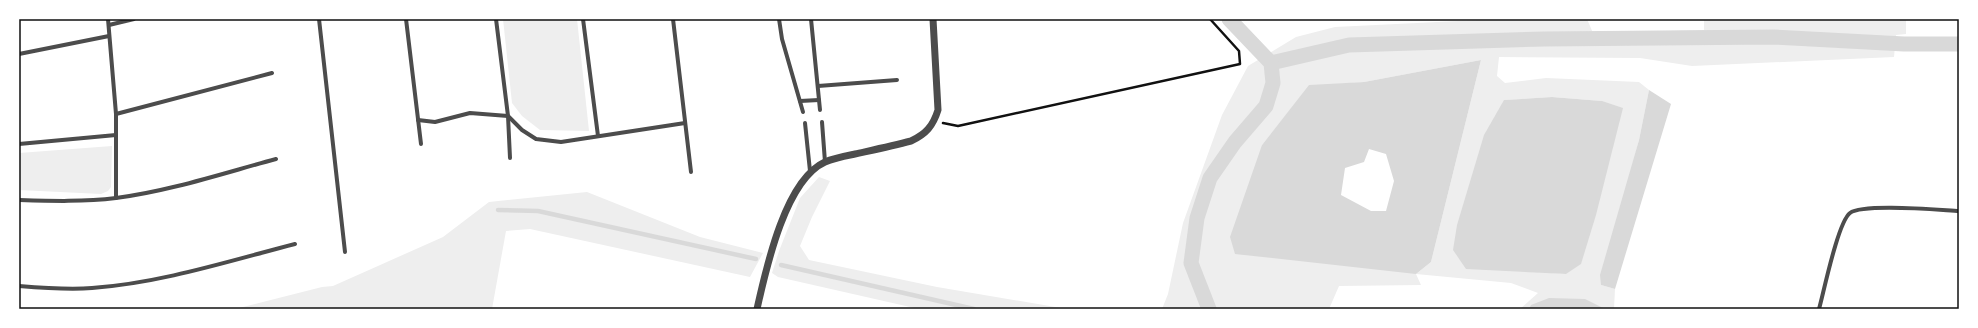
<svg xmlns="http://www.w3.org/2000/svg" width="1978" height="328" font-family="'Work Sans',sans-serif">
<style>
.green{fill:#eee;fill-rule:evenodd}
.water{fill:#d9d9d9;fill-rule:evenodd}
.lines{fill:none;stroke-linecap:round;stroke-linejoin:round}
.stream{stroke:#d9d9d9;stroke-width:4.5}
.canal{stroke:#d9d9d9;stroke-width:15}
.path{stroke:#111;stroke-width:2.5}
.minor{stroke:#4c4c4c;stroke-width:4}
.tertiary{stroke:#4c4c4c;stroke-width:7}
.neatline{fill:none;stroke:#111;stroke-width:1.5}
</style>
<rect width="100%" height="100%" fill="#fff"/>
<g class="green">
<path d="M503 19H577L589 131 540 130 522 116 512 103Z"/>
<path d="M1499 19H1587L1593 33 1704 30V19H1906V34L1896 35 1894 57 1692 66 1640 58 1499 57 1497 76 1505 83 1546 78 1639 82 1649 90 1639 140 1601 285 1615 289 1614 309H1520L1538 293 1511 283 1416 274 1421 285 1339 286 1329 309H1162L1168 294 1183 223 1222 115 1248 66 1296 37 1335 27ZM1481 60 1431 262 1416 274 1262 145 1309 86 1364 82ZM1552 97 1602 101 1566 274 1537 272 1504 100Z"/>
<path d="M112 146 111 187 108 191 101 194 19 190V153Z"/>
<path d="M819 177 830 181 812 217 800 246 809 260 937 287 1067 309H919L778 277 772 273 779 251 800 198Z"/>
<path d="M587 192 700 237 763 253 750 277 530 229 506 231 492 309H235L322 287 333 286 443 237 489 202Z"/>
</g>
<g class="water">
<path d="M1481 60 1431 262 1416 274 1235 254 1230 237 1262 145 1309 85 1364 82ZM1369 149 1386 154 1394 181 1386 211H1371L1341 195 1345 168 1364 162Z"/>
<path d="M1649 90 1671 104 1615 289 1601 285 1600 275 1639 140Z"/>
<path d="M1552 97 1602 101 1623 108 1596 215 1581 264 1566 274 1466 269 1453 250 1457 225 1484 135 1504 100Z"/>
<path d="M1549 298 1585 299 1605 309H1529L1531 305Z"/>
</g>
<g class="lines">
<g class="stream">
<path d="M498 210 538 211 756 259"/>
<path d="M781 265 974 309"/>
</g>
<g class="canal">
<path d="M1271 63 1349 45 1544 39 1774 37 1904 44H1959"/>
<path d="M1209 309 1191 263 1197 218 1210 178 1235 142 1266 106 1273 83 1271 63 1229 19"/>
</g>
<path class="path" d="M943 123 958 126 1240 64 1239 51 1210 19"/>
<g class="minor">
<path d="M108 19 116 114V198"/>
<path d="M319 19 345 252"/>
<path d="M406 19 421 144"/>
<path d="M496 19 508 116 510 158"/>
<path d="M583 19 598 136"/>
<path d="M673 19 691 172"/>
<path d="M779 19 782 39 803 112"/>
<path d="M811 19 820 110"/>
<path d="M109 25 134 19"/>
<path d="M19 54 109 36"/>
<path d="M818 86 897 80"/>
<path d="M800 101 819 100"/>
<path d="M116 114 272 73"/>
<path d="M418 120 435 122 470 113 508 116 522 130 536 139 561 142 685 123"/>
<path d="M822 122 825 162"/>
<path d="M805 123 810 171"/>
<path d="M19 144 116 135"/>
<path d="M19 200C52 201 84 202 116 198 170 191 224 173 276 159"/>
<path d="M19 286C43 288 68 290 92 288 161 283 229 261 295 244"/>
<path d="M1819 309C1824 291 1838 222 1850 213 1863 203 1939 210 1959 211"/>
</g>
<path class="tertiary" d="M757 309C766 269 785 180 825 162 834 158 845 156 855 154 873 150 892 146 911 141 926 134 933 126 938 110L933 19"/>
</g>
<rect width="1978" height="328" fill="none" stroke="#ffffff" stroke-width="40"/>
<rect x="20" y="20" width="1938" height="288" class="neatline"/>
</svg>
